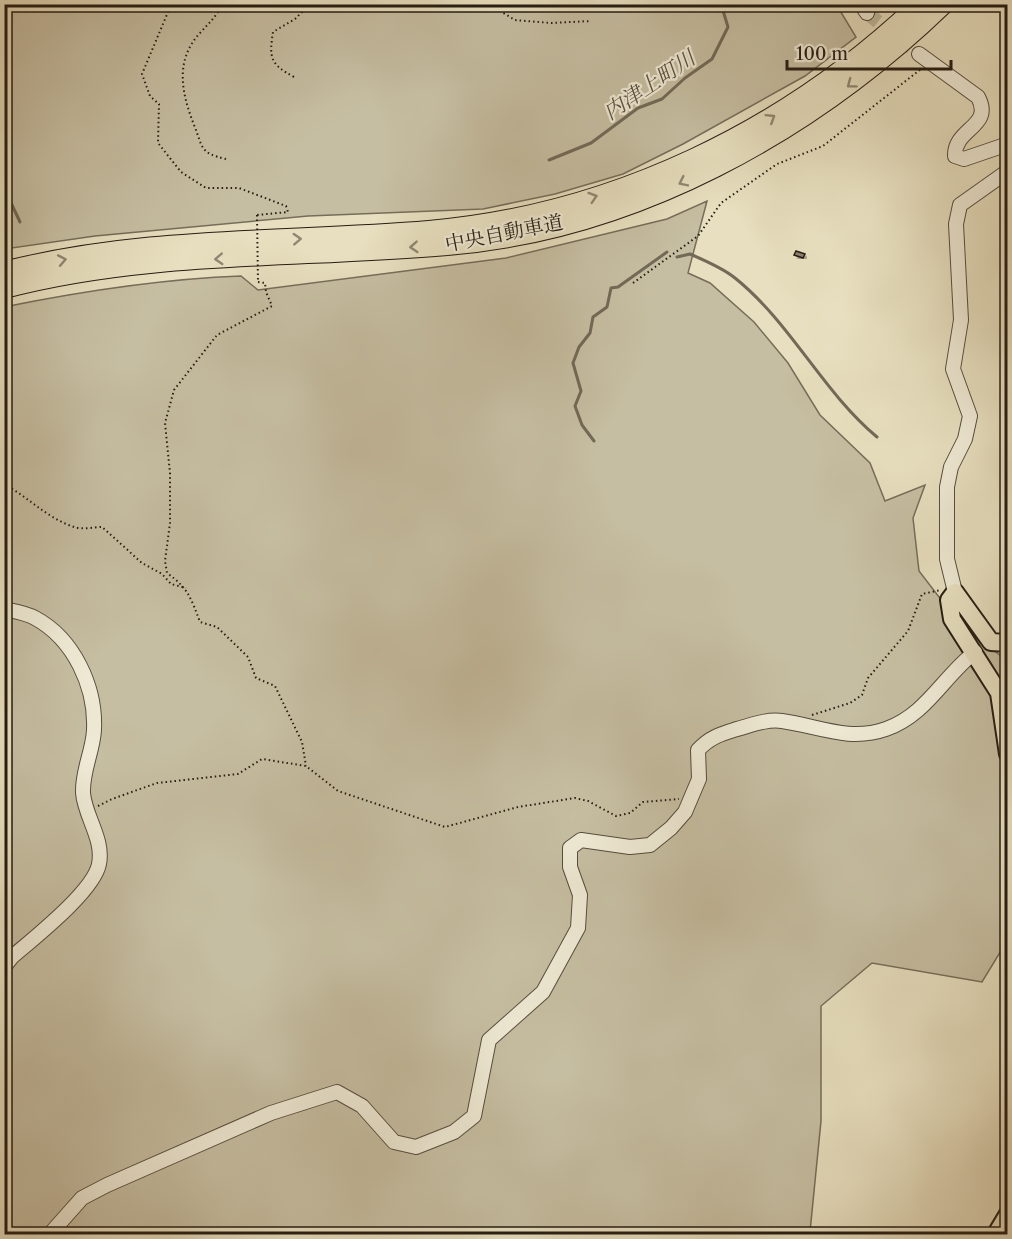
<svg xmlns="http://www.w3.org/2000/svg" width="1012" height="1239" font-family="'Libre Caslon Text','Noto Serif JP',serif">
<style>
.green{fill:#c6bea2;stroke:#766d5a;stroke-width:1.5}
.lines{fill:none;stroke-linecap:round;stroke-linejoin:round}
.stream{stroke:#726957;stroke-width:3}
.building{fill:#8a816c;stroke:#251c13;stroke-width:1.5;filter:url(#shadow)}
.minor-tunnel{stroke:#c0b89d;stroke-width:14;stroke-dasharray:14 7;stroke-linecap:butt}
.minor-casing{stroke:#564d3e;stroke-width:16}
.major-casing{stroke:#251c13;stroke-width:20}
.highway-casing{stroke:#251c13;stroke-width:22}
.path{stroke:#251c13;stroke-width:2;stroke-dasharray:1.5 3;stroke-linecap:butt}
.minor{stroke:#efead5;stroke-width:14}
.major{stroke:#e7dfbf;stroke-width:16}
.highway{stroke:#e7dfbf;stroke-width:20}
.path-bridge{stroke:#251c13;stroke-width:2;stroke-dasharray:1.5 3;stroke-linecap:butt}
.oneway{stroke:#908772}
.labels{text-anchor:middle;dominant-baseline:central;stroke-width:4.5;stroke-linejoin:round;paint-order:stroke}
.street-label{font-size:20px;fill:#251c13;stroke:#efead5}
.water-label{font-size:21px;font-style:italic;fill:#585041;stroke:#efead5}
</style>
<defs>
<filter id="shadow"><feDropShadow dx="3.5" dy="3.5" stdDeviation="0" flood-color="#0004"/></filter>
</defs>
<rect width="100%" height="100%" fill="#e7dfbf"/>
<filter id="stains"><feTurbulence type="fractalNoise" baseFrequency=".00333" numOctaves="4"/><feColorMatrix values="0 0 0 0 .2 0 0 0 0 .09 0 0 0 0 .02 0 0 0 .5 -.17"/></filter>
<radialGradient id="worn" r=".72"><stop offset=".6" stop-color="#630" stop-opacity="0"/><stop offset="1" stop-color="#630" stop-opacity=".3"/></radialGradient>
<g class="green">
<path d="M836 4 856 37 805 76 683 144 623 174 555 194 483 209 308 216 95 236 5 249V5Z"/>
<path d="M707 201 688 273 710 283 754 322 788 363 820 415 870 463 885 501 925 485 913 518 919 571 959 623 1001 656H1007V941L982 982 872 963 821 1006V1121L810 1232 814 1234H5L4 307C83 291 160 279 241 276L258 290 506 258 667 219Z"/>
</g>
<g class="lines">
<g class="stream">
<path d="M849 4 852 10"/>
<path d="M549 160 591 143 638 108 662 99 685 78 712 59 728 27 721 4"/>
<path d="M4 188 20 222"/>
<path d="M677 257 690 254C704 260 723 268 735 278 791 323 822 391 877 437"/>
<path d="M594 441 582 425 575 406 581 391 573 363 579 347 590 333 593 317 607 307 611 288 618 287 667 252"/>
</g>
</g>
<path class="building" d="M796 251 805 254 803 258 794 255Z"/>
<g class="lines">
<path class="minor-tunnel" d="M867 13 919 54"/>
<defs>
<g id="minor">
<path d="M861 4 867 13"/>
<path d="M919 54 978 97C994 127 954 128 955 156L964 159 1008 144"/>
<path d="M955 592 947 559V487L951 467 965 439 970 416 953 369 961 320 956 224 960 205 1008 171"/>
<path d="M4 609C14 611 27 613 35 618 74 639 96 687 94 730 93 751 82 771 83 793 85 817 104 839 99 864 94 891 34 938 12 957L4 967"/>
<path d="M50 1234 82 1198 107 1185 271 1113 337 1092 362 1106 394 1142 416 1147 454 1132 474 1116 489 1040 543 992 578 928 580 895 570 867V848L581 840 630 847 650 845 671 828 685 812 699 779 698 750C710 737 721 734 737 729 752 725 766 719 782 721 818 726 849 742 886 729 926 715 943 677 975 652"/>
</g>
<g id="major">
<path d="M1008 643 991 642 955 592 949 600 952 619 999 693 1008 754"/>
<path d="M996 1234 1008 1214"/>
</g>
<g id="highway">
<path d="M4 272C143 236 287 243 429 231 613 215 787 131 920 4"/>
<path d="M4 288C148 250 300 258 447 245 634 230 810 132 943 4"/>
</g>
</defs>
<use href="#minor" class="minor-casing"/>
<use href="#major" class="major-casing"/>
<use href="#highway" class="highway-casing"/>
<g class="path">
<path d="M174 4 168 12 142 74 150 96 159 104 158 143 181 172 206 188H239L286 206 288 212 257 215"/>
<path d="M223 4C216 17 209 23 200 33 174 61 182 94 194 125 203 147 199 153 226 159"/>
<path d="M276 4 307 7 313 4"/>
<path d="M488 4 515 20 551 23 591 21"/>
<path d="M294 77C270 64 269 58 273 32L295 19 307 7"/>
<path d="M258 282 265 283 266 292 272 306 217 335 174 390 165 423 170 473V523L165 561 167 573C188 588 191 598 200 622L217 627 248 657 256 678 275 686 302 742 306 766"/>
<path d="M633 283 698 236 721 203 777 164 823 146 921 69"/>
<path d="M4 484C28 497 47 518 74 527 82 530 94 527 102 527L142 563 162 574 171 584 186 588"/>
<path d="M812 715 850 703 862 695 868 678 908 631 922 594 941 590"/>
<path d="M98 806 112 799 157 783 238 774 262 759 306 766 338 791 445 827 518 807 575 798 588 801 616 816 630 813 643 802 679 799"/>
</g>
<use href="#minor" class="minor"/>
<use href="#major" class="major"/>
<use href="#highway" class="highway"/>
<path class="path-bridge" d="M257 215 258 282"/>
</g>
<defs><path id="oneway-chevron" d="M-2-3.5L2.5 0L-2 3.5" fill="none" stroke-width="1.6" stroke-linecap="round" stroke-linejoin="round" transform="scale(1.5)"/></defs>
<g class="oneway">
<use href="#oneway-chevron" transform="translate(851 84) rotate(143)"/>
<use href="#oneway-chevron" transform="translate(771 118) rotate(-32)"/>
<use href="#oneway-chevron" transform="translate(683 182) rotate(154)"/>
<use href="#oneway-chevron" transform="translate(593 197) rotate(-18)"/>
<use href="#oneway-chevron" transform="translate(297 239) rotate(-3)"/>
<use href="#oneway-chevron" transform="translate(414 247) rotate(176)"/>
<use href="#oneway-chevron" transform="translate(219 259) rotate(177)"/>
<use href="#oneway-chevron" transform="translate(62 260) rotate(-11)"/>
</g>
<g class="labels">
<g class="street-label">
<text transform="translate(504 233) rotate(-11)">中央自動車道</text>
</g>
<g class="water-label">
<text transform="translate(649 85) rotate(-34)">内津上町川</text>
</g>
</g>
<rect width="1012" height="1239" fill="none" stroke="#e7dfbf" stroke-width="24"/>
<rect x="6" y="6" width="1000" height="1227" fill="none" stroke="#251c13" stroke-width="3"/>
<rect x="12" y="12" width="988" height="1215" fill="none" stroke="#251c13" stroke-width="1.5"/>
<path d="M787 60v9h164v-9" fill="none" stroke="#251c13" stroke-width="3"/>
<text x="796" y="60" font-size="18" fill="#251c13" stroke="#efead5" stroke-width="4.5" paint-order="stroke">100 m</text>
<rect width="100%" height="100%" filter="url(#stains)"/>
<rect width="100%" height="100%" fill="url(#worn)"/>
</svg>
